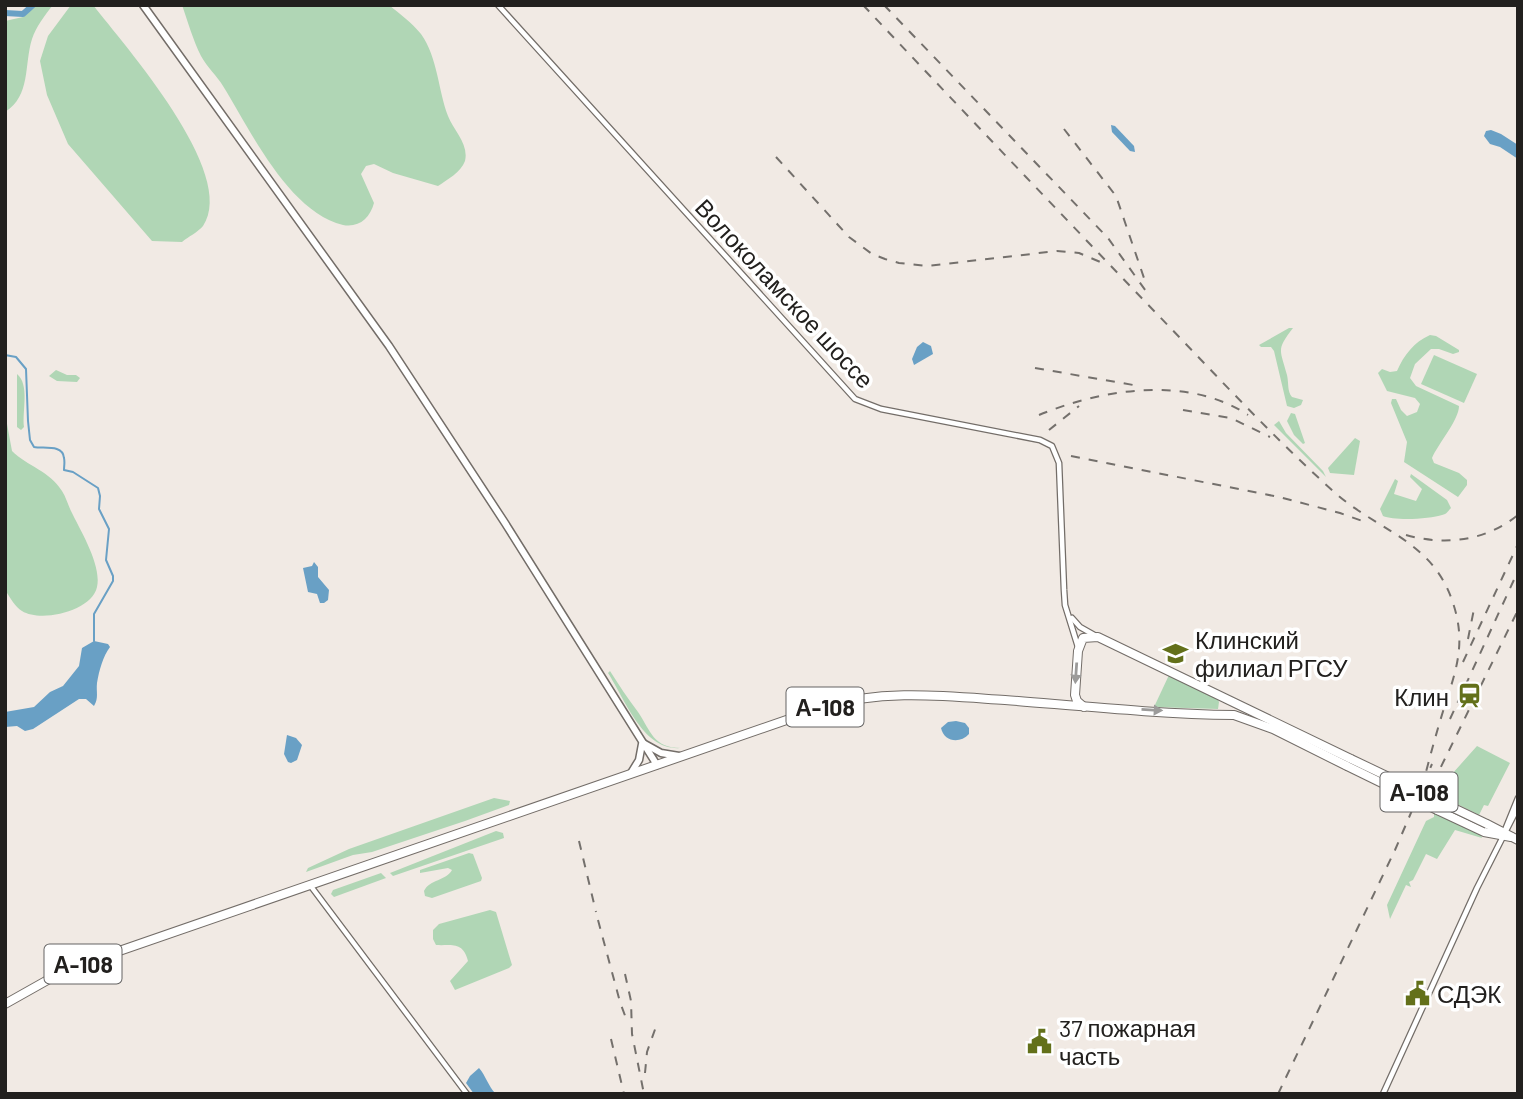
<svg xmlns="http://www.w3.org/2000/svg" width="1523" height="1099" font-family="Barlow,sans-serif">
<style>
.green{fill:#b0d6b5}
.water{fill:#69a0c5}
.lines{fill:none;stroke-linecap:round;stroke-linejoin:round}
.stream{stroke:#69a0c5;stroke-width:2}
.river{stroke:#69a0c5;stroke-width:6}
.minor-casing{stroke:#736d68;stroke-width:7}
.major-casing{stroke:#736d68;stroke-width:9}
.highway-casing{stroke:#736d68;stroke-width:10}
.minor{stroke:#fff;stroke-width:4.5}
.major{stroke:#fff;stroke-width:6}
.highway{stroke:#fff;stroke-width:8}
.rail{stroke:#74706c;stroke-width:2;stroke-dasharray:9 9;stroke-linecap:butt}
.highway-bridge-casing{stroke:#736d68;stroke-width:10;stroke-linecap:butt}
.highway-bridge{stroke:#fff;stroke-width:8}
.oneway{fill:#9c9b9a}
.labels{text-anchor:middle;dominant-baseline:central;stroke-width:7;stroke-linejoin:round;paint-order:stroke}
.shield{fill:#fff;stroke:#646362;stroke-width:2}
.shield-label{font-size:23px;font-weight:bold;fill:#22201e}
.street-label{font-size:24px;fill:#22201e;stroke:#fff}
.poi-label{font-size:24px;fill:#22201e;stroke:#fff;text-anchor:start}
</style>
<rect width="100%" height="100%" fill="#f1eae4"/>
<g class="green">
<path d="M37 5H53C45 15 36 27 32 39 24 64 31 96 5 112V21L23 17Z"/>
<path d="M71 5H93C124 45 239 174 203 226 198 232 188 237 182 242L152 241 68 144 47 95 40 61 48 36Z"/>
<path d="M182 5H389C400 14 412 23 421 34 438 58 438 90 448 116 454 131 469 144 465 161 461 172 447 180 438 186L393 173 374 164 366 166 361 174 374 203C370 218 359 228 343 225 288 211 251 131 223 86 217 76 207 67 201 56 193 40 188 22 182 5Z"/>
<path d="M1289 328H1293C1276 350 1280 349 1287 375 1289 384 1287 391 1292 397L1303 400 1301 405 1294 408 1287 406 1274 351 1271 347H1261L1259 345Z"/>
<path d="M1430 335 1436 336 1459 350V352L1453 354 1439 349H1431L1415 364 1410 378 1416 386 1459 406C1459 420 1438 444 1432 458L1434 463 1459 473 1467 480V485L1458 497 1404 462 1407 442 1391 403 1392 399H1396L1401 410 1407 416 1417 412 1420 404 1415 398 1387 391 1378 373 1382 369 1390 372 1397 371C1404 355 1414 342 1430 335Z"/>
<path d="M1434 355 1477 374 1464 403 1421 384Z"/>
<path d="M56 370 67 375H76L80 378 77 382 57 381 49 376Z"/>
<path d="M17 374C30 385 22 411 24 427L21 430 17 427Z"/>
<path d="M5 413 12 451C27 466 50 471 62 491 66 497 68 505 71 511 80 530 102 565 97 587 92 611 41 623 22 611 15 607 10 597 5 590Z"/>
<path d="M1291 413 1295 414 1305 443 1303 444 1294 435 1287 421Z"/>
<path d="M1279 421 1286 433 1323 471 1326 477 1274 425Z"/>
<path d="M1355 438 1360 441 1354 475 1330 473 1328 468Z"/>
<path d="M1411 474 1447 500 1451 508C1448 511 1447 514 1442 515 1431 519 1394 521 1383 516L1380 509 1395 479 1398 481 1394 494 1416 501 1422 489 1410 477Z"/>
<path d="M610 671C619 685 628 699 638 712 651 731 653 748 681 748 643 751 626 701 608 673Z"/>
<path d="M1169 675 1217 698 1219 702 1218 709 1154 707Z"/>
<path d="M1477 746 1510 763 1488 806 1484 805 1479 815 1441 796 1434 788 1437 785 1444 783Z"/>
<path d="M494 798 510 801 509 805 465 821 372 852 353 855 306 872 308 868 349 849Z"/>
<path d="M1434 811 1480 833 1482 838 1455 830 1437 859 1426 854 1413 880 1409 882 1411 887 1406 885 1390 919 1387 905 1426 821 1434 817Z"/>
<path d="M496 831 503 833 504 838 393 876 390 873Z"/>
<path d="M469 853 473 854 482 878 481 881 432 898 425 896 424 891C430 879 446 881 452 870L448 868 420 873V870Z"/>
<path d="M381 873 386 878 334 897 331 894 333 890Z"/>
<path d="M490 910 496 912 512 965 509 968 455 990 450 981 468 961C463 941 451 946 436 945L433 939V930L439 924Z"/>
</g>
<g class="water">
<path d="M1111 125 1115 126 1134 146 1135 152 1130 151 1112 132Z"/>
<path d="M1491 130 1501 134 1518 145V159L1500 147 1490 144 1484 136 1486 131Z"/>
<path d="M923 342 931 346 933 354 914 365 912 359 917 347Z"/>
<path d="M314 562 318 567V577L329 590 328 600 324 603H320L317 594 308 592 303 568 312 566Z"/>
<path d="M94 641 108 644 110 647C103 656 99 671 97 683 96 692 99 698 94 706L86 699H79L33 729 25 731 17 726 5 727V712L34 707 50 692 63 686 79 666 82 648Z"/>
<path d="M956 721 965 723 969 728V734C960 744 944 742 941 728L948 722Z"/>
<path d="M287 735 296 738 302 745 297 760 291 763 288 762 284 754Z"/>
<path d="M479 1068C486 1076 488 1086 496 1094H474L466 1083 470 1076Z"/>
</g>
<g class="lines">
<path class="stream" d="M5 355 16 357 26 369 28 421 30 440 34 447C43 449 63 444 64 458 65 462 64 466 64 470L73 472 98 488 100 496 99 509 109 529 106 560 113 576V581L94 614V641"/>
<path class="river" d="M5 13 23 14 33 5"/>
<defs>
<g id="minor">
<path d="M498 5 855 399 881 409 1040 440 1052 446 1059 463 1064 590 1065 605 1078 647"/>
<path d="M1072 618 1080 627 1096 636"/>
<path d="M1505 830 1518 798"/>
<path d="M310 885 467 1094"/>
<path d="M1383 1094 1477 888 1518 807"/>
</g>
<g id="major">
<path d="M143 5 389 346 505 523 657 765"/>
<path d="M643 743 661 753 679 756"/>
<path d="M631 773 639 760 642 744"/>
</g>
<g id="highway">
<path d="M1084 707 1077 701 1075 695 1078 651 1083 638 1098 637 1351 759"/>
<path d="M1437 810 1484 832 1511 837"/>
<path d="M1487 824 1518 840"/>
<path d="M5 1004 53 977 99 958 824 707C883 689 944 696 1005 700 1081 706 1158 714 1234 715L1273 729 1347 766"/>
</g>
</defs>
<use href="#minor" class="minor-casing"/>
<use href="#major" class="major-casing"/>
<use href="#highway" class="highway-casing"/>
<use href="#minor" class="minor"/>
<use href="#major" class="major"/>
<use href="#highway" class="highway"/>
<g class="rail">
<path d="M863 5C961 109 1059 212 1158 315 1215 374 1272 436 1333 491 1377 531 1433 540 1453 603 1466 642 1457 668 1445 705 1438 727 1432 749 1426 772"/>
<path d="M884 5 1108 238 1148 294"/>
<path d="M1064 129 1116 196 1144 278"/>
<path d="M776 157 849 237 872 254 885 259 899 263 927 266 1057 251 1079 253 1105 264"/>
<path d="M1035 368 1139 386"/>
<path d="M1183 410 1231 418 1270 437"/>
<path d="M1039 415C1102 389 1188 375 1248 415"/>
<path d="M1049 430 1079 406"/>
<path d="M1071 456 1279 497 1340 513 1365 522"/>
<path d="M1406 535C1445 546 1486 541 1518 515"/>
<path d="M1468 639 1474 609"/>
<path d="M1463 662 1518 544"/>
<path d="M1450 719 1518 571"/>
<path d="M1433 783 1518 610"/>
<path d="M579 841 596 912"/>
<path d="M598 920 620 1002 627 1021"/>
<path d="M625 974 631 1001 632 1034 644 1094"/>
<path d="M611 1039 624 1094"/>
<path d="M645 1073 647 1052 658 1021"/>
<path d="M1278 1094 1395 850 1432 764"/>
</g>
<defs>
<g id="highway-bridge">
<path d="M1351 759 1487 824"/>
<path d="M1347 766 1437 810"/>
</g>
</defs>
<use href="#highway-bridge" class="highway-bridge-casing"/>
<use href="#highway-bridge" class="highway-bridge"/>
</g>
<defs><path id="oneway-solid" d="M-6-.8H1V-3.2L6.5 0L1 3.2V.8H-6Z" transform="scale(1.75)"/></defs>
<g class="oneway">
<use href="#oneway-solid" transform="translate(1076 673) rotate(94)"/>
<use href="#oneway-solid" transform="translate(1152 710) rotate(3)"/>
</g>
<defs>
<symbol id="university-bare" viewBox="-9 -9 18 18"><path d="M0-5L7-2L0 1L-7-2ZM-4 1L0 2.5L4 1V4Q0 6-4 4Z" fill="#63701a" stroke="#fff" stroke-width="2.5" paint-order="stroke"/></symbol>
<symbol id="station-bare" viewBox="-9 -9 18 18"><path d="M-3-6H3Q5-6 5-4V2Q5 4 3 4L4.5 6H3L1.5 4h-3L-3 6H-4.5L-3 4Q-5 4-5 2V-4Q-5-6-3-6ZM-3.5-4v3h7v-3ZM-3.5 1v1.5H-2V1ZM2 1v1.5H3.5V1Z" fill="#63701a" stroke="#fff" stroke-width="2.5" paint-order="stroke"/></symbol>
<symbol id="civic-bare" viewBox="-9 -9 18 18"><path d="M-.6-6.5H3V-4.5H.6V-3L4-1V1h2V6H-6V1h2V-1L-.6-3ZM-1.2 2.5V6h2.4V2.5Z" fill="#63701a" stroke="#fff" stroke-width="2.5" paint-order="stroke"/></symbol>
</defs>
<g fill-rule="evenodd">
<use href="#university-bare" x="1158" y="636" width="35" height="35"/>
<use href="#station-bare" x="1452" y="678" width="35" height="35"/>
<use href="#civic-bare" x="1400" y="976" width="35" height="35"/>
<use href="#civic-bare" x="1022" y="1024" width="35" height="35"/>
</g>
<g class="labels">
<g class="shield">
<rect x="786.5" y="687.5" width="77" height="39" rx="5"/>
<rect x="1380.5" y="772.5" width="77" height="39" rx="5"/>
<rect x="44.5" y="944.5" width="77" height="39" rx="5"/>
</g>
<g class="shield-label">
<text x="825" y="707">А-108</text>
<text x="1419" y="792">А-108</text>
<text x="83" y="964">А-108</text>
</g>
<g class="street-label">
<text transform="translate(785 293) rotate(47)">Волоколамское шоссе</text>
</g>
<g class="poi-label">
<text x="1195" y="639">Клинский<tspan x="1195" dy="28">филиал РГСУ</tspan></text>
<text x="1449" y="696" text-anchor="end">Клин</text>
<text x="1437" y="993">СДЭК</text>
<text x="1059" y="1027">37 пожарная<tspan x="1059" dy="28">часть</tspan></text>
</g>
</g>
<rect width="1523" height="1099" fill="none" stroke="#22201e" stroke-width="14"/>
</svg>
